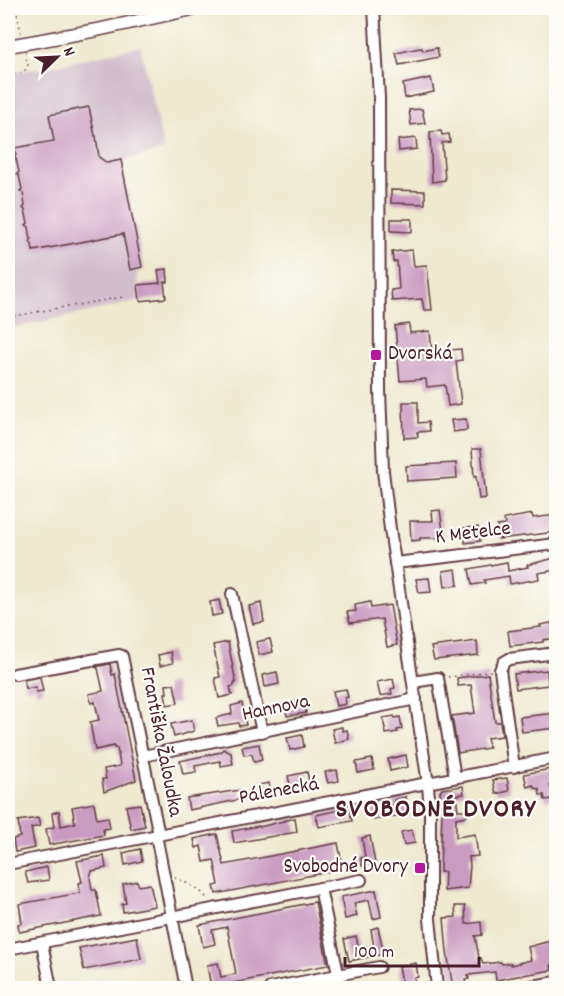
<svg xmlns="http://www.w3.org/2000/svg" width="564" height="996" font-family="Dekko,sans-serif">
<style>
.industrial{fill:#d1bdcc}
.building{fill:#ca9bc1}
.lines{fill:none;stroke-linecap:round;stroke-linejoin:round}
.minor-casing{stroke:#633d44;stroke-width:14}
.major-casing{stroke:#633d44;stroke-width:15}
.path{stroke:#633d44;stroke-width:1.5;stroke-dasharray:1.5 4.5;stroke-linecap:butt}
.minor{stroke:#fff;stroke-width:10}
.major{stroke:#fff;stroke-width:12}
.major-bridge-casing{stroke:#633d44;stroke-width:15;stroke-linecap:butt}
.major-bridge{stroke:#fff;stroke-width:12}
.poi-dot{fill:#b5179e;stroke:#fdfcf7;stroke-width:2}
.labels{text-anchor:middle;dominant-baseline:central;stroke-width:4.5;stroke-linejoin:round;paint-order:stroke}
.poi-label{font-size:21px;fill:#4a1f2b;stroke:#fdfcf7;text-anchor:start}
.street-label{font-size:21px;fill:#4a1f2b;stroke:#fdfcf7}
.district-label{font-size:27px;font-weight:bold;letter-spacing:1.5px;fill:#4a1f2b;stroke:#fdfcf7}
</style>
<rect width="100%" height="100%" fill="#fdfcf7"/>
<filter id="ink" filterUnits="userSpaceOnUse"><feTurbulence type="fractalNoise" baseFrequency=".0167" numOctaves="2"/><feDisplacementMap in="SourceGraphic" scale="12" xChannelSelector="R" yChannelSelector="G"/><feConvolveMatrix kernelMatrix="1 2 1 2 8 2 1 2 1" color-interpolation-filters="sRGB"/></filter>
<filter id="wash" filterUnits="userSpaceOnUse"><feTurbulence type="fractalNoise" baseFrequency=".008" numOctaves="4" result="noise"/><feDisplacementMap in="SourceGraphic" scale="24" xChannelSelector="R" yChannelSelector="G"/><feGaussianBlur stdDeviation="1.35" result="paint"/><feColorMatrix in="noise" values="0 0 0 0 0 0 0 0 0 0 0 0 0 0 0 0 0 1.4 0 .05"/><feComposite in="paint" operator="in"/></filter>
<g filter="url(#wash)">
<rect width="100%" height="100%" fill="#eee9cf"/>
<path class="industrial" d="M140 46 164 150 122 161 145 270 137 272 138 301 8 329V72L46 68Z"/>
<g id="blocks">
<g class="building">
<path d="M420 48H422L423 51 437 48 439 57 399 65 396 53Z"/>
<path d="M431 78 434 92 405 98 403 84Z"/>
<path d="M89 107 95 136H96L99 157 107 163 121 160 142 267 130 270 123 234 33 251 32 244 30 242 31 240 29 227 26 225 28 223 25 210 23 208 25 206 23 193 20 191 22 189 19 176 17 174 19 172 16 159 14 157 16 155 14 148 54 141 49 115Z"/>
<path d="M422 109 425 123 411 125 409 110Z"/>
<path d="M441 131 442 135 449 134 450 142 442 143 445 180 432 182 430 132Z"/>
<path d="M416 138 417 149 399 151 398 140Z"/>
<path d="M391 190 425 191V204L391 203Z"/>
<path d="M391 219H412V232L391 231Z"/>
<path d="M412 250 414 266 427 265 432 310H424L422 299 392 301 391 290 399 289 397 261 393 262 392 252Z"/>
<path d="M167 269 168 282H164L166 298 140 301 138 285 160 283 158 270Z"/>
<path d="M409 324 410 333 430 331 432 352 461 349 462 360 456 361 461 404 448 406 445 385 427 387 426 379 400 381 395 326Z"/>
<path d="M403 402H418V423L428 422 429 431 417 432 418 437 404 438Z"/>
<path d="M466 419 467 430 453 432 451 420Z"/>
<path d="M472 449H481L486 498 479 499 476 476 474 477Z"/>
<path d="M456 463 457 478 407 481 406 466Z"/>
<path d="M440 510 444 538H420V540L411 541 410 521H433L432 511Z"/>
<path d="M532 514 533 518 556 515V532L499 539 497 526 505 525 504 519Z"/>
<path d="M478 527 480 541 465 543 464 528Z"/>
<path d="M555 558 556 570 538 573 539 579 510 584 509 576 484 580 485 583 472 585 469 569 507 562 508 571 528 567 527 565Z"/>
<path d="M456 569 458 585 445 587 443 571Z"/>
<path d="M429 578 431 592 419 593 416 579Z"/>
<path d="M219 600 222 614 212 616 210 602Z"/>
<path d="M370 602 371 608 390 605 397 645 387 647 382 619 350 623 347 612 356 611 355 605Z"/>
<path d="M261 603 264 622 253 624 249 606Z"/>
<path d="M556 622V638L543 640V642L510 646 508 631 541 627 540 625Z"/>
<path d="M270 639 273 652 259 655 256 642Z"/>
<path d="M477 641 478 655 434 660 431 647Z"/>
<path d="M228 642 236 683H234V686L230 687 232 695 219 698 215 678 220 677 213 645Z"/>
<path d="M171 652 173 663 160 666 158 655Z"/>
<path d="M110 664 112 675 115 674 136 780 104 792 102 779H106L104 769 120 766 118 753 117 748H114V746L95 750 90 722 99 720 95 702 91 703 89 694 103 691 98 668 94 667Z"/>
<path d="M547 670 548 685 516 689 514 674Z"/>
<path d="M277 672 279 684 265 687 263 675Z"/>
<path d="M488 674 495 722H500L502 736 487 738 489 748 458 753 452 716 475 713 471 685 458 686 457 678Z"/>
<path d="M40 677 43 691 36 692 35 687 26 689 24 680Z"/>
<path d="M393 679 395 688 391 689 392 694 380 696 377 682Z"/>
<path d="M174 684 178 703 167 705 165 693H167L166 685Z"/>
<path d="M346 689 348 697 345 698 346 704 336 706 333 691Z"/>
<path d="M304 699 306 713 287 716 285 706 297 703 296 701Z"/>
<path d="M242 703 246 725 239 726 238 723 218 726 216 718 232 714 231 706Z"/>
<path d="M556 713V728L522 732 520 717Z"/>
<path d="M394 716 395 718 400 717 402 729 397 730 398 732 386 734 383 718Z"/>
<path d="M192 720 194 731 174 737 171 724Z"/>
<path d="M342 727V731L347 730 349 739 335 743 332 729Z"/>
<path d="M302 735 304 747 290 750 287 738Z"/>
<path d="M259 744 262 760 254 762 252 754 244 755 242 747Z"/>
<path d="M223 749 231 753 233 764 221 766 220 761 195 766 196 772 183 774 180 761 221 752Z"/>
<path d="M406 755 408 767 390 771 388 759Z"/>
<path d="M372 759 374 770 358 773 356 762Z"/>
<path d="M556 768V783L550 785 553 799 545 800 544 795H540L539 789 534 788 533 785 527 787 524 774Z"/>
<path d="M337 770 339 781 328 783 325 772Z"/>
<path d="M307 772 310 786 291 789 288 776Z"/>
<path d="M507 778 509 791 496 794 493 780Z"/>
<path d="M269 783 271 794 260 797 258 785Z"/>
<path d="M463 786 464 794 456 795 458 810H466L467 816 456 818V837L475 834 478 856 469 857 470 866 468 888 444 891 445 872H440L442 812 440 792 442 789Z"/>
<path d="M240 790 242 799 189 810 187 798Z"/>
<path d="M406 797 409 814 374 820 372 810 395 805 394 800Z"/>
<path d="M94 803 97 819 108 817 110 828 103 829 104 835 49 845 46 829 54 827 52 813 59 811 61 826 75 823 72 807Z"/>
<path d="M140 804 145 826 131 829 126 806Z"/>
<path d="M349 808 352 821 319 827 316 815Z"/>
<path d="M38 818 40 826 31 828 35 848 15 852 13 839 20 837 18 821Z"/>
<path d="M295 818 297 832 234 843 232 831 259 826 260 827Z"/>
<path d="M412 830 415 843 404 845 401 832Z"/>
<path d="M217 834 224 865 338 843 343 869 216 894 214 886 219 885 214 860 204 862 201 846 196 848 194 839Z"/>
<path d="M370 836 375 863 362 866 361 858 365 857 362 838Z"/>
<path d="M140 849 142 861 125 865 123 853Z"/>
<path d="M104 856 106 868 92 871 90 877 92 890H96L101 916 19 932 18 924 22 923 19 904 80 893 79 883 82 882 77 861Z"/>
<path d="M47 867 49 880 28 883 25 872Z"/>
<path d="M137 881 139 886 150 884 155 906 123 912 122 904 126 903 123 884Z"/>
<path d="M376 890 381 917 373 919 369 900 354 903 357 916 345 919 341 897Z"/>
<path d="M315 902 328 965 211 987 207 965 218 963 221 977 236 974 227 927 212 930 215 944 203 947 199 925Z"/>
<path d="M455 906H465L466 924 481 922 482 935 475 936 479 958H481L483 964 501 962 502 964 511 963V965L531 960 528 947 550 941 554 965H551L552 970 496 980 495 972 468 975 469 979 465 980 466 986 453 988 447 952 444 918 456 917Z"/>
<path d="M378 927 384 954 349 961 344 939 356 936 359 950 374 948 371 929Z"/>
<path d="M137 937 141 959 84 970 79 948Z"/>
<path d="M416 963 418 977 414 978 417 988H403L399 966Z"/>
</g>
</g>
</g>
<g filter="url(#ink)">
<use href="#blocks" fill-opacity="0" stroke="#633d44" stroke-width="1.5"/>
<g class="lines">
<defs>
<g id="minor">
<path d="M374 8 379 98 380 390 383 471 390 529 428 784 430 813V919L437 988"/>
<path d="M395 563 556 544"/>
<path d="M232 594 262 732"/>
<path d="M15 674 119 655 122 656 159 835"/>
<path d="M413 682 438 678 455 777"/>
<path d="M143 756 416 699"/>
<path d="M514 767 500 670 504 662 509 659 556 653"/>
<path d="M156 835 186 988"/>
<path d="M8 864 556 758"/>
<path d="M320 888 341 988"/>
<path d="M42 943 51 988"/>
<path d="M8 949 361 880"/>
<path d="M270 988 379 967"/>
<path d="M520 988 556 982"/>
</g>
<path id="major" d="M37 41 97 30 197 8"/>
</defs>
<use href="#minor" class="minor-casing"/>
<use href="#major" class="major-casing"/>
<g class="path">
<path d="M16 8 21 33"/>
<path d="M8 75 23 73 28 66 25 53"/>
<path d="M8 317 123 297"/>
<path d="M448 677 491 671"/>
<path d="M175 877 198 889 208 899"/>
</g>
<use href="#minor" class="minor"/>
<use href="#major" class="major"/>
<defs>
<path id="major-bridge" d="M14 45 37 41"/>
</defs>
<use href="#major-bridge" class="major-bridge-casing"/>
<use href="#major-bridge" class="major-bridge"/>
</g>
</g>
<g class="poi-dot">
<rect x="370" y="349" width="12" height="12" rx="3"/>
<rect x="414" y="862" width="12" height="12" rx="3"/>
</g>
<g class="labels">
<g class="poi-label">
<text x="388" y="355">Dvorská</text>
<text x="408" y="868" text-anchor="end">Svobodné Dvory</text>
</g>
<g class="street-label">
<text transform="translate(473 534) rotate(-7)">K Metelce</text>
<text transform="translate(276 709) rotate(-12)">Hannova</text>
<text transform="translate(160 742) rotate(79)">Františka Žaloudka</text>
<text transform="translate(279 792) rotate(-10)">Pálenecká</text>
</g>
<g class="district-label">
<text x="436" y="810">SVOBODNÉ DVORY</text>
</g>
</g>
<rect width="564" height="996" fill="none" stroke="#fdfcf7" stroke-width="30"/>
<g transform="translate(57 57) rotate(66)" stroke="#fdfcf7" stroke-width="4.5" paint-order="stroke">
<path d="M0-4.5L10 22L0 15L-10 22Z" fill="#4a1f2b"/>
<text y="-9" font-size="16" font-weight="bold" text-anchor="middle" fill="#4a1f2b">N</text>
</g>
<path d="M345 957v9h134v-9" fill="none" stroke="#4a1f2b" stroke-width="3"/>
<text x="354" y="957" font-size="18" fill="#4a1f2b" stroke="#fdfcf7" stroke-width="4.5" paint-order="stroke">100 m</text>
</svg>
